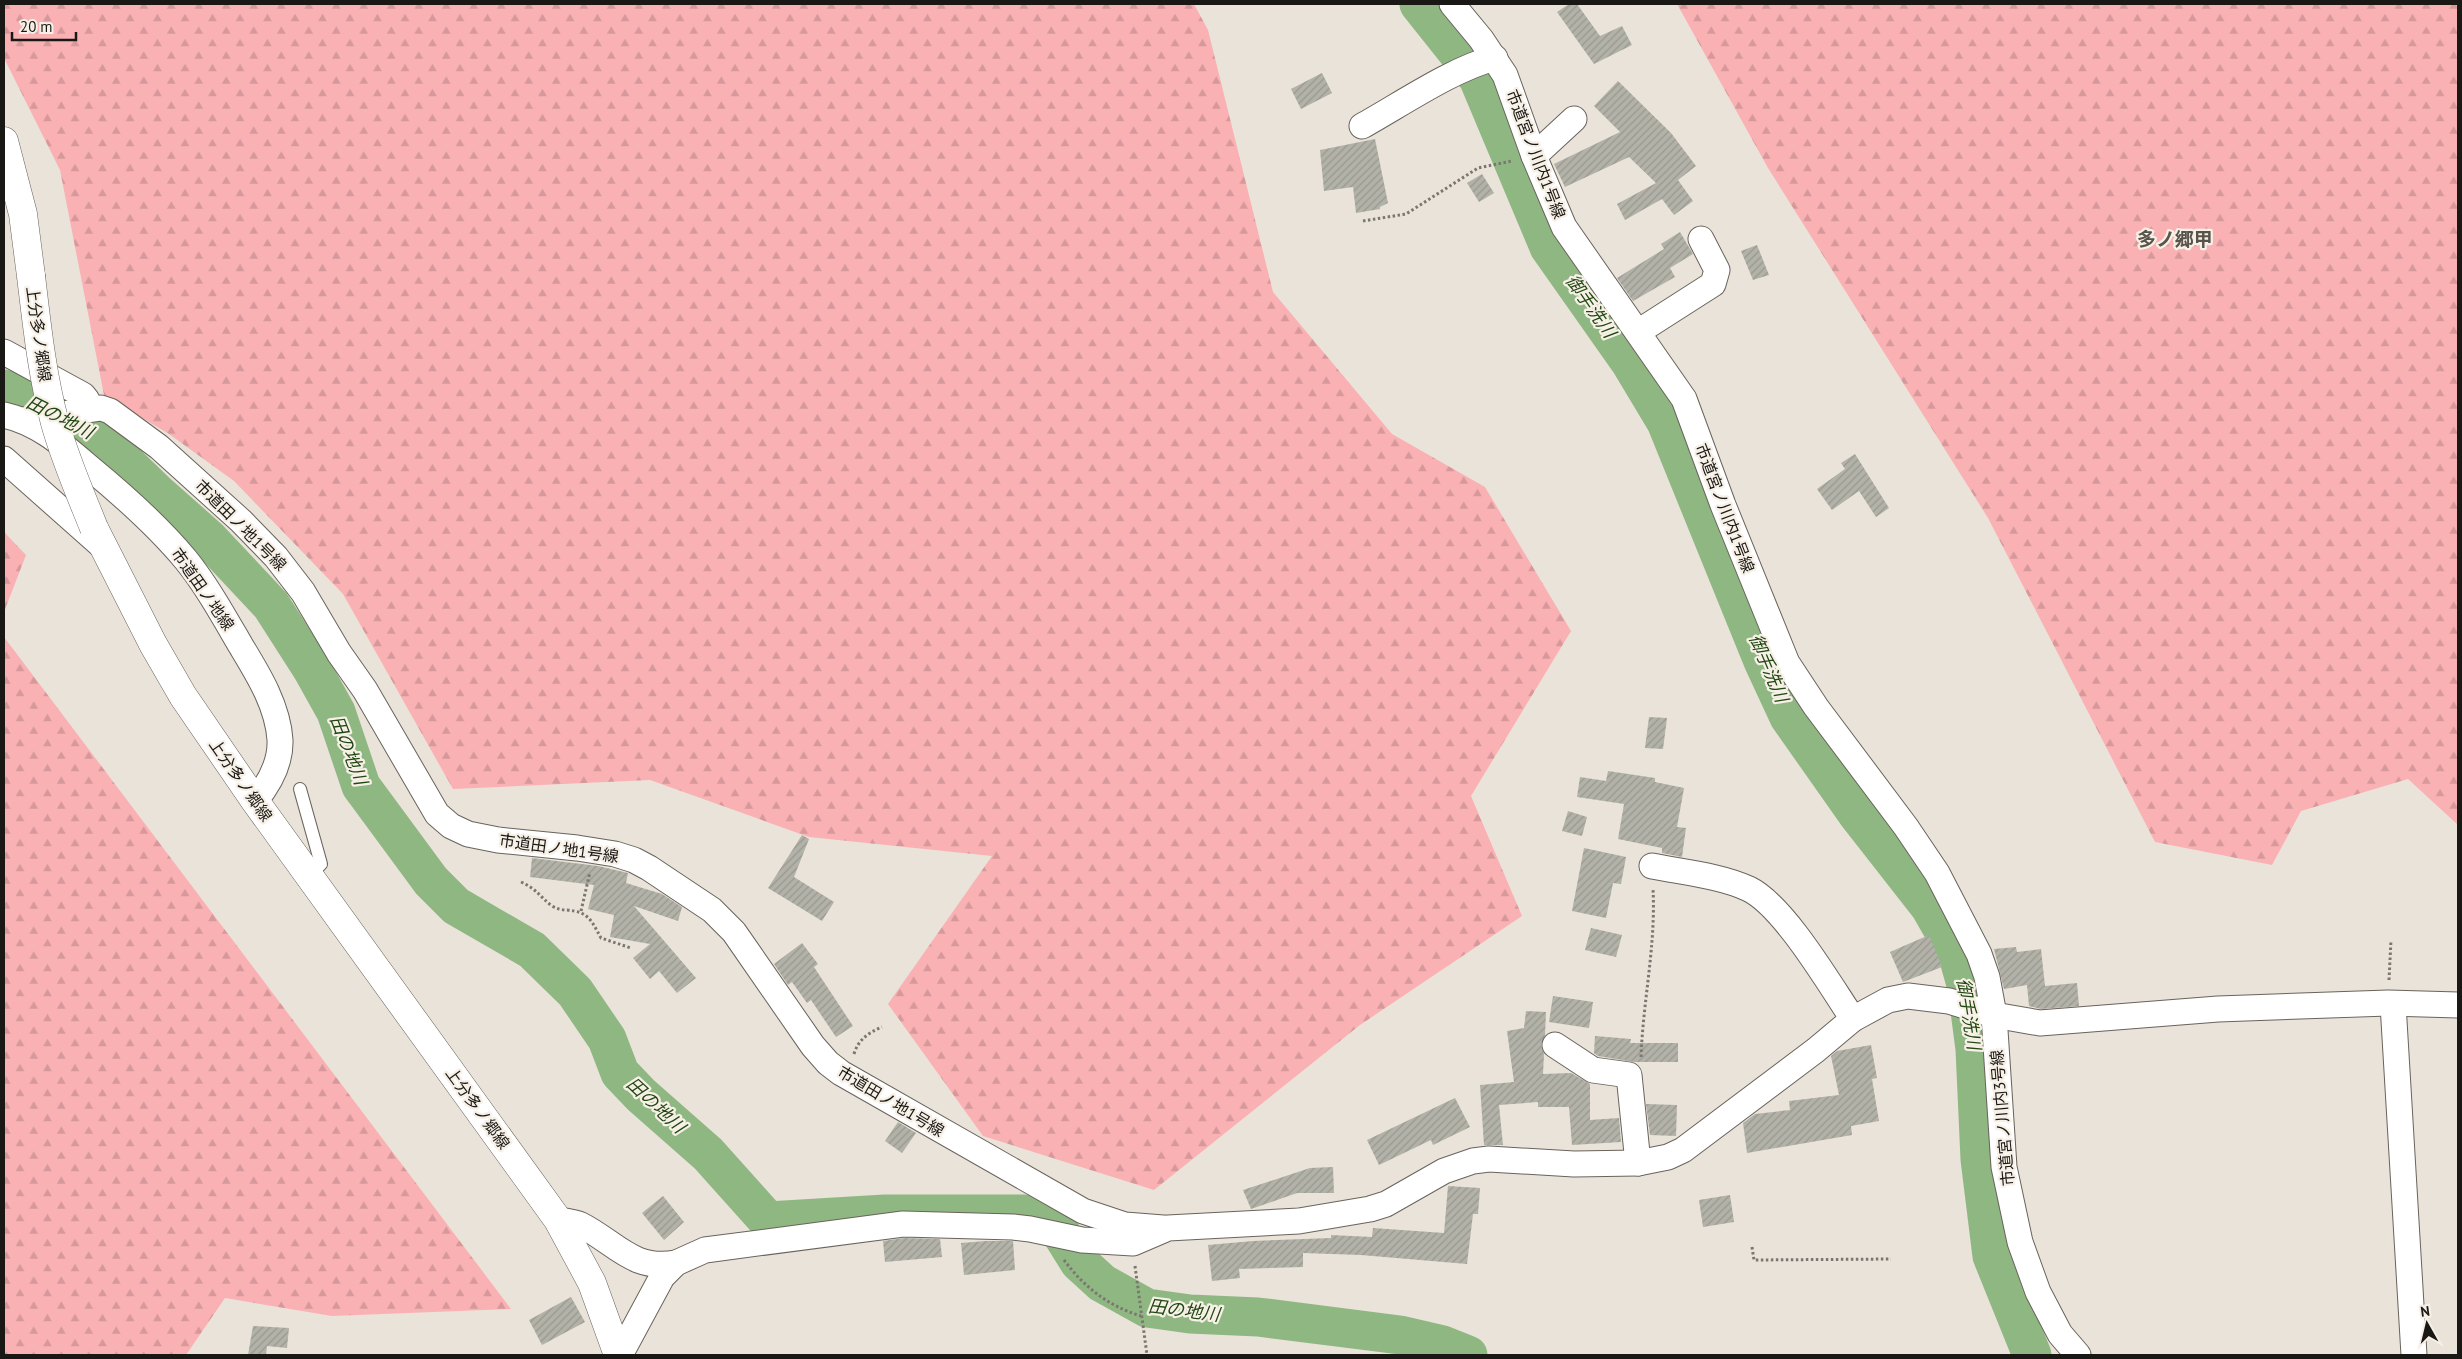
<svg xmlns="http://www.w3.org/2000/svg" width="2462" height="1359" font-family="'PT Sans','Noto Sans JP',sans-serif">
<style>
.forest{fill:url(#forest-firs)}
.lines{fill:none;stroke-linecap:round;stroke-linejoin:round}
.river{stroke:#8fb782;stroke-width:39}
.building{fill:url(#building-hatch)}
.service-casing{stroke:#69635b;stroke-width:14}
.minor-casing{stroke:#69635b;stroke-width:27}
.secondary-casing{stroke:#69635b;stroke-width:29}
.path{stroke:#7b7671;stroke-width:3;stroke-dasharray:2.5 2.5;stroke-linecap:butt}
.service{stroke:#fff;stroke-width:12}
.minor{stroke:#fff;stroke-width:25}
.secondary{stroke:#fff;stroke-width:28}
.secondary-bridge-casing{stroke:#69635b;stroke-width:29;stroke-linecap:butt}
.secondary-bridge{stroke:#fff;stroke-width:28}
.labels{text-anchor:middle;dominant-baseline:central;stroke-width:4.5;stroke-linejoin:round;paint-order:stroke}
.street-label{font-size:16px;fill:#1a1815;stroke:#f7f0e7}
.water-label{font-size:18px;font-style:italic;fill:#214812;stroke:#f7f0e7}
.quarter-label{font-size:19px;font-weight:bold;fill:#58534b;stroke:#f7f0e7}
</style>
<defs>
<pattern id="forest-firs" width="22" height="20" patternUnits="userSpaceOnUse" patternTransform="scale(1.25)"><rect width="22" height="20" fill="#fab1b4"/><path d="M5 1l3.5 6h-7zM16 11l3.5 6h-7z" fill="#d6989a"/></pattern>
<pattern id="building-hatch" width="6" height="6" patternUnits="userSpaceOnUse" patternTransform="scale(1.25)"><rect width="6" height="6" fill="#b2b2a8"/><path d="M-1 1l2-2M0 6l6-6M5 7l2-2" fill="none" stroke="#989890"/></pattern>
</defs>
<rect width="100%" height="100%" fill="#eae3da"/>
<g class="forest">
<path d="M4 4H1194L1208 30 1273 292 1392 434 1485 487 1571 631 1471 796 1522 916 1360 1025 1154 1190 983 1136 888 1004 992 856 809 837 650 780 453 789 343 594 234 481 169 434 104 395 60 170 4 58Z"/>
<path d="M1677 4H2458V825L2408 779 2301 811 2272 865 2155 842 1988 518 1768 168Z"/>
<path d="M4 532 26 555 4 612Z"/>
<path d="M4 637 511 1309 332 1316 225 1298 186 1355H4Z"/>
</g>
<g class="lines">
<g class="river">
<path d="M1419 4 1478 78 1549 247 1630 362 1666 422 1763 661 1789 717 1858 815 1930 907 1958 956 1967 988 1975 1049 1980 1159 1992 1256 2032 1355"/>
<path d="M4 389 98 436 156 492 209 539 271 605 312 669 336 712 361 786 431 881 456 906 532 950 575 992 607 1039 620 1073 641 1095 708 1154 768 1221 885 1214H1024L1056 1225 1079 1262 1102 1283 1147 1308 1190 1314 1258 1317 1400 1335 1443 1345 1468 1355"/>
</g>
</g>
<g class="building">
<path d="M1569 4H1577L1600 36 1622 26 1632 45 1594 64 1557 12Z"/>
<path d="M1322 73 1332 93 1301 109 1291 89Z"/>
<path d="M1618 81 1671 133 1696 166 1678 180 1693 201 1674 215 1662 199 1625 220 1617 204 1656 183 1629 157 1565 187 1554 164 1620 132 1594 106Z"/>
<path d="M1375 139 1388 203 1380 207V209L1356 213 1353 187 1324 191 1320 150Z"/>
<path d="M1482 174 1494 193 1479 202 1467 183Z"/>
<path d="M1680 232 1693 254 1670 268 1675 277 1633 301 1617 278 1664 249 1661 244Z"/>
<path d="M1757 245 1769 275 1753 280 1741 251Z"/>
<path d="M1855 454 1889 508 1876 517 1859 491 1832 510 1817 489 1845 469 1841 463Z"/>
<path d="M1649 717 1667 718 1663 749 1645 748Z"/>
<path d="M1608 771 1655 778V782L1684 788 1677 827 1686 828 1682 857 1662 853V848L1618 839 1624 804 1577 797 1580 777 1606 781Z"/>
<path d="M1568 811 1587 817 1582 836 1562 831Z"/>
<path d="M802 835 809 839 794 877 834 902 822 921 768 888Z"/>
<path d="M1584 848 1626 857 1621 884 1613 883 1606 918 1572 911Z"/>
<path d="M532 858 598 866 628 873 626 883 662 894 682 907 678 921 634 906 696 978 677 993 659 971 650 979 633 958 650 944 610 937 614 915 588 909 594 885 530 877Z"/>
<path d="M1591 928 1622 935 1616 957 1585 950Z"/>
<path d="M1929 935 1942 967 1903 982 1890 952Z"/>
<path d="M802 943 818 964 814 967 853 1026 836 1037 811 1000 807 1003 792 982 788 985 774 964Z"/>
<path d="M2016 947 2017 952 2041 949 2045 986 2077 983 2079 1006 2041 1009 2029 1006 2027 985 2004 989 1994 949Z"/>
<path d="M1553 996 1593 1002 1589 1028 1549 1022Z"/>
<path d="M1526 1011 1546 1012 1545 1035 1541 1045 1544 1054 1543 1074 1571 1073 1590 1084V1120L1619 1118 1621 1142 1572 1145 1569 1107H1538V1102L1499 1105 1503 1145H1484L1480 1085 1514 1082 1507 1031 1524 1028Z"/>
<path d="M1595 1036 1631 1039 1630 1043H1678V1062H1634L1598 1056 1594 1053Z"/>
<path d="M1871 1045 1877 1078 1872 1079 1879 1121 1851 1126 1852 1135 1747 1153 1743 1123 1755 1114 1790 1110 1789 1101 1839 1095 1831 1056 1837 1051Z"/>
<path d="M1455 1098 1470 1127 1433 1145 1431 1140 1379 1165 1367 1140Z"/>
<path d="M1646 1104 1677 1105 1676 1136 1650 1135Z"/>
<path d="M898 1122 916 1133 902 1153 885 1141Z"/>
<path d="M1333 1167 1334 1193H1297L1251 1209 1243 1190 1310 1168Z"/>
<path d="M1448 1186 1480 1188 1478 1214H1473L1467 1264 1361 1255 1303 1253V1267L1239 1269 1240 1278 1212 1281 1208 1245 1253 1241 1331 1238V1235L1372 1237 1373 1228 1444 1233Z"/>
<path d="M1730 1195 1734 1222 1703 1227 1699 1200Z"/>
<path d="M663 1196 684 1222 664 1240 642 1213Z"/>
<path d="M904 1238 940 1239 942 1257 885 1262 883 1241Z"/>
<path d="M986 1241H1013L1015 1270 964 1275 961 1243Z"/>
<path d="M571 1297 585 1322 542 1345 529 1320Z"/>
<path d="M253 1326 289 1328 287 1348 267 1346 266 1355H248Z"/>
</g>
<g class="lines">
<defs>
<path id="service" d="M300 789 321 864 309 877"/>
<g id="minor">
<path d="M1452 4 1481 39 1505 75 1534 156 1564 227 1684 399 1723 505 1787 663 1816 707 1906 827 1937 873 1979 954 1987 977 1994 1015 2004 1167 2020 1242 2038 1292 2060 1334 2078 1355"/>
<path d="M1362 126C1400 105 1454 68 1495 58"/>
<path d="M1534 156 1574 119"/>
<path d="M1638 332 1713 284 1717 270 1701 239"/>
<path d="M4 352 83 395 87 400 85 410"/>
<path d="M4 415C39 423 63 445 90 468 124 496 157 525 186 560 207 586 224 617 241 646 258 674 278 706 280 740 281 763 269 784 255 801"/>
<path d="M23 420 101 408 110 411 159 447 241 521 276 557 303 592 339 653 365 690 437 814 451 826 468 834 498 840 577 848 615 854 634 860 649 868 712 910 734 932 813 1046 828 1063 841 1073 1083 1211 1125 1225 1163 1228"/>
<path d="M4 459 103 547"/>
<path d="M1652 866C1682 872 1722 876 1749 889 1784 906 1830 985 1853 1019"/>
<path d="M2393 1004 2414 1355"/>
<path d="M1555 1045 1593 1070 1629 1075 1638 1163"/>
<path d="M558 1220C566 1221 575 1222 581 1225 616 1243 633 1271 676 1263"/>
<path d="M620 1355 662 1277 676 1263 705 1250 903 1224 1013 1227 1030 1229 1082 1240 1133 1243 1168 1228 1299 1221 1370 1209 1386 1204 1444 1171 1473 1161 1489 1159 1574 1164 1638 1163 1668 1157 1683 1150 1816 1050 1853 1019 1888 1000 1908 996 1949 1001 1994 1015 2040 1023 2218 1009 2388 1003 2458 1005"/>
</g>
<g id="secondary">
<path d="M4 141 23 214 31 276"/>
<path d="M94 528 153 644 183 696 255 801 558 1220 592 1283 618 1355"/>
</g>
</defs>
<use href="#service" class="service-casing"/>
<use href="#minor" class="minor-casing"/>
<use href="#secondary" class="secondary-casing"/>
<g class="path">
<path d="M1363 221 1406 214 1478 168 1512 161"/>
<path d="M521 882C537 889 540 897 552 906 557 909 562 910 567 910 589 912 591 920 601 938L631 948"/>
<path d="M581 911 590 872"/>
<path d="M2389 980 2391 940"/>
<path d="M854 1054C858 1040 868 1033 882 1027"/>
<path d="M1641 1057C1643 1001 1656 945 1653 889"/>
<path d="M1752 1247 1754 1260 1891 1259"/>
<path d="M1064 1260C1084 1287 1108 1306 1141 1316"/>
<path d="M1135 1266 1147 1355"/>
</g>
<use href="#service" class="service"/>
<use href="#minor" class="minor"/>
<use href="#secondary" class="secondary"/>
<defs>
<path id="secondary-bridge" d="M31 276C37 326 42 375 55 423 65 459 80 493 94 528"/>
</defs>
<use href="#secondary-bridge" class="secondary-bridge-casing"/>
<use href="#secondary-bridge" class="secondary-bridge"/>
</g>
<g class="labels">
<g class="street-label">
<text transform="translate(1536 154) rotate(69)">市道宮ノ川内1号線</text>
<text transform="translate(39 334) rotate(82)">上分多ノ郷線</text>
<text transform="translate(1725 508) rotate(69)">市道宮ノ川内1号線</text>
<text transform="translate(241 525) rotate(45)">市道田ノ地1号線</text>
<text transform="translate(203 589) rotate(55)">市道田ノ地線</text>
<text transform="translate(241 780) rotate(55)">上分多ノ郷線</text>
<text transform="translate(559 848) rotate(8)">市道田ノ地1号線</text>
<text transform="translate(891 1101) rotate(31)">市道田ノ地1号線</text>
<text transform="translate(478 1108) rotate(54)">上分多ノ郷線</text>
<text transform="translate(2002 1118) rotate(-95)">市道宮ノ川内3号線</text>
</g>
<g class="water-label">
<text transform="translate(1591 306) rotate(55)">御手洗川</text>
<text transform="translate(60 417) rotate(27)">田の地川</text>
<text transform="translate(1769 668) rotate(67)">御手洗川</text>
<text transform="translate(349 750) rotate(69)">田の地川</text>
<text transform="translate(1969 1014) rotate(81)">御手洗川</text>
<text transform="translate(656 1105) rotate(43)">田の地川</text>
<text transform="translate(1184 1310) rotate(7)">田の地川</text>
</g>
<g class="quarter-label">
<text x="2175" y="239">多ノ郷甲</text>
</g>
</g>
<rect width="2462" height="1359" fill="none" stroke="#1a1815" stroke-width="10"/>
<g transform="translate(2427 1324) rotate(352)" stroke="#f7f0e7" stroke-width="4" paint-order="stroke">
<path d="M0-4L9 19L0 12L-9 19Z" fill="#1a1815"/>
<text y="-8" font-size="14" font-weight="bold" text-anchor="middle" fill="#1a1815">N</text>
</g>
<path d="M12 32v8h64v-8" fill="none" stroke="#1a1815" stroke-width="2.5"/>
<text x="20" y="32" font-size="15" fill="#1a1815" stroke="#f7f0e7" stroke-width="4" paint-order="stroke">20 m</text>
</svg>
